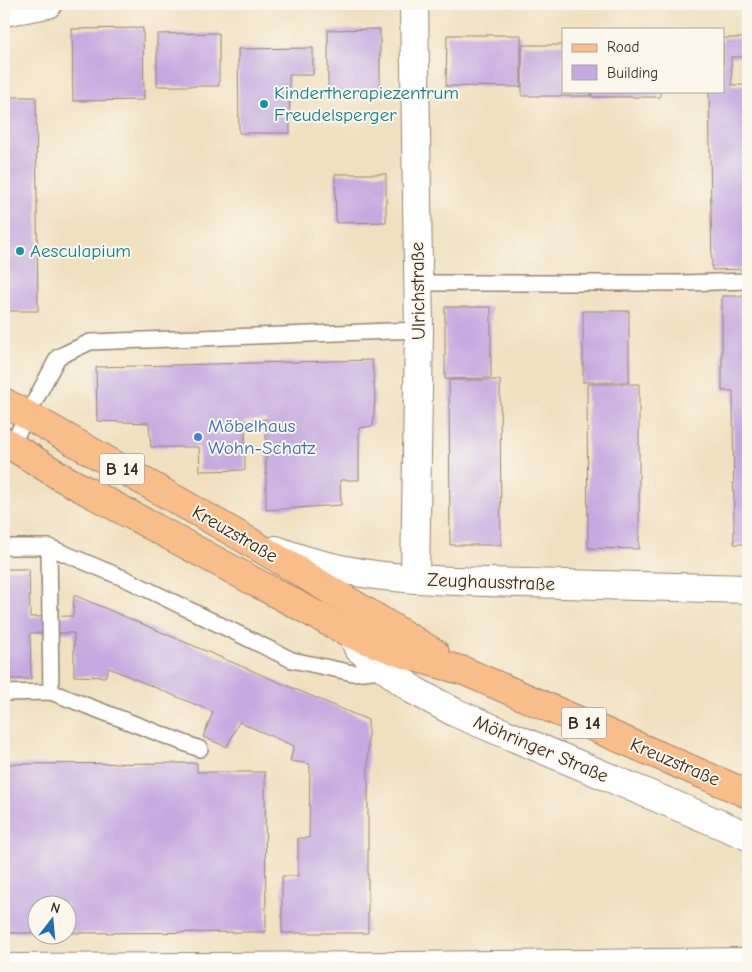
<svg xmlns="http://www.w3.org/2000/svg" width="752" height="972" font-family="'Comic Neue',sans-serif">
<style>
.building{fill:#c4aae0}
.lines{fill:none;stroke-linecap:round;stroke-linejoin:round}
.service-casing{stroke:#96856f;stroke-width:18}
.minor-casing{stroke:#96856f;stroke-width:30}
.tertiary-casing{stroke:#96856f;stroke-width:30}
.primary-casing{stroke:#96856f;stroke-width:30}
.service{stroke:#fff;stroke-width:15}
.minor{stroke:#fff;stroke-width:28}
.tertiary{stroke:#fff;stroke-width:28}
.primary{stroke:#f8bd89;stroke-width:28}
.culture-dot{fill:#0f9aa8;stroke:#fbf7ec;stroke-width:2}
.shop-dot{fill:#3f7fe0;stroke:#fbf7ec;stroke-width:2}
.labels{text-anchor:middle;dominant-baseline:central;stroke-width:4;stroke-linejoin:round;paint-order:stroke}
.shield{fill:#fbf7ec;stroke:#75685c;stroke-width:1}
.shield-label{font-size:18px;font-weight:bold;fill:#3b2a1e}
.culture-label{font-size:19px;fill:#0d838f;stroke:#fbf7ec;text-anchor:start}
.street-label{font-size:19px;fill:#3b2a1e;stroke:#fbf7ec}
.shop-label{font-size:19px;fill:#366cbe;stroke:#fbf7ec;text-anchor:start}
</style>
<rect width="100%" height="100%" fill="#fbf7ec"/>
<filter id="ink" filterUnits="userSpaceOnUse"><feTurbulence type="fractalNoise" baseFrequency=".02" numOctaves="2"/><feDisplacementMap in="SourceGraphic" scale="10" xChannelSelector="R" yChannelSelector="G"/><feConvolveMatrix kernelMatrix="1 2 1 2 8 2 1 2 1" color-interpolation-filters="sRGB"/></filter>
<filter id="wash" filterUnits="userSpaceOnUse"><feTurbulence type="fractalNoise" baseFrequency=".0096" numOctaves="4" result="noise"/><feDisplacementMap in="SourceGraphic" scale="20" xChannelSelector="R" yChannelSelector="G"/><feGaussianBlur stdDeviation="1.12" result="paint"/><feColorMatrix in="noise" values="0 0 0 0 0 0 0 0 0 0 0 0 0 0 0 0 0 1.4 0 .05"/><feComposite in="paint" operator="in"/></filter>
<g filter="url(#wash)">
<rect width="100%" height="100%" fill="#f0e0c0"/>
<g id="blocks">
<g class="building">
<path d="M143 28 144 100 73 101 72 29Z"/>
<path d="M380 29V92L328 93V30Z"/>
<path d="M219 33V86H157V34Z"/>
<path d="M447 35H521V87L446 86Z"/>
<path d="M723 38H748V57H731L732 85H748V269L712 270 709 91H723Z"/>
<path d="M522 45H563V91H591V96H522Z"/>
<path d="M313 48V75H289L290 133H239L238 49Z"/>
<rect x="592" y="91" width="68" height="6"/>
<path d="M4 97H36L38 311H4Z"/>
<path d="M335 174H386V222L336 223Z"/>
<path d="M722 296H748V544H734L733 391H722Z"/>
<path d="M445 307H491V378L445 379Z"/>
<rect x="583" y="311" width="46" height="71"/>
<path d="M372 360 375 398 373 426 359 428V480H340L341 505 266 510V419L245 421V470L200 471 199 447H151L149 423 97 421 96 367Z"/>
<path d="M449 380H500L501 545H450Z"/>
<path d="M587 384H639V549L588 548Z"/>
<path d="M4 569H29L30 617 73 616 74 595 368 720V933H282V876H298V838H309L310 764 290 761 294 746 239 722 227 747 203 737 213 712 109 668 105 677 74 676V633H30L31 679H4Z"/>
<path d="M197 763V772H265L266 932 68 933V904H38V933H4V764Z"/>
</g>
</g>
</g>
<g filter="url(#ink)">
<use href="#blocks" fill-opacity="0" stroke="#96856f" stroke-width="1"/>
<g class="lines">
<defs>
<g id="service">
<path d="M418 283H683L748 281"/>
<path d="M11 446 58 357 90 342 419 330"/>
<path d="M4 547H49L128 580 292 660 353 673 373 671 383 663"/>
<path d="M49 547 51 692"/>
<path d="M4 693 51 692 200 749"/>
</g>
<g id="minor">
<path d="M414 4 419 330 415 579"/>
<path d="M4 12 48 4"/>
<path d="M4 968 407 966 748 962"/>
</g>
<g id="tertiary">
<path d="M276 550C357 582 442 581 527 583 601 585 675 587 748 589"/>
<path d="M353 635 358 648 415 691 456 713 748 836"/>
</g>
<g id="primary">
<path d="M4 402 240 536 435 653"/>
<path d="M4 441 61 477 353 635 404 654 464 671 748 794"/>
</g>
</defs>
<use href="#service" class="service-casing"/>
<use href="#minor" class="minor-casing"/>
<use href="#tertiary" class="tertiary-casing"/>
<use href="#primary" class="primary-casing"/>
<use href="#service" class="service"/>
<use href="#minor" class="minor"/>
<use href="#tertiary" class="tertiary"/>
<use href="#primary" class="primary"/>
</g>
</g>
<g class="culture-dot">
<circle cx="264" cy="104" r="5"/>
<circle cx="20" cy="251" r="5"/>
</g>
<circle class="shop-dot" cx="198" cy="437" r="5"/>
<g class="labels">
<g class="shield">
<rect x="99.5" y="453.5" width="45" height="31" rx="4"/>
<rect x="561.5" y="707.5" width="45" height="31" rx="4"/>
</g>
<g class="shield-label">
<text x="122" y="469">B 14</text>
<text x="584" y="723">B 14</text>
</g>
<g class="culture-label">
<text x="274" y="93">Kindertherapiezentrum<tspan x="274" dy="22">Freudelsperger</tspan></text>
<text x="30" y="251">Aesculapium</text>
</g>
<g class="street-label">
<text transform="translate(418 291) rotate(-91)">Ulrichstraße</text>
<text transform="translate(235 534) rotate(30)">Kreuzstraße</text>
<text transform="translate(491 582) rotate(2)">Zeughausstraße</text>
<text transform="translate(541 749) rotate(23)">Möhringer Straße</text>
<text transform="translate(675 762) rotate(23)">Kreuzstraße</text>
</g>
<g class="shop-label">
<text x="208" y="426">Möbelhaus<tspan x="208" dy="22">Wohn-Schatz</tspan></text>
</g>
</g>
<rect width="752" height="972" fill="none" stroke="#fbf7ec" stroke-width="20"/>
<rect x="562" y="28" width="162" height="65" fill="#fbf7ec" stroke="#aea59a"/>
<rect x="572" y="44" width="25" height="8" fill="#f8bd89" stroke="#aea59a"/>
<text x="607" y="52" font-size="15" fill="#3b2a1e">Road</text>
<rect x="572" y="65" width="25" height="15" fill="#c4aae0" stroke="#aea59a"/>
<text x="607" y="78" font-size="15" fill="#3b2a1e">Building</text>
<g transform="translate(52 920) rotate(16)"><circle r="24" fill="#fbf7ec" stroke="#aea59a"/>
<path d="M0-4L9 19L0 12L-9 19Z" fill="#1f6fb2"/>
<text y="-8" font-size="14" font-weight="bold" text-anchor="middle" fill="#3b2a1e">N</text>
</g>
</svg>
